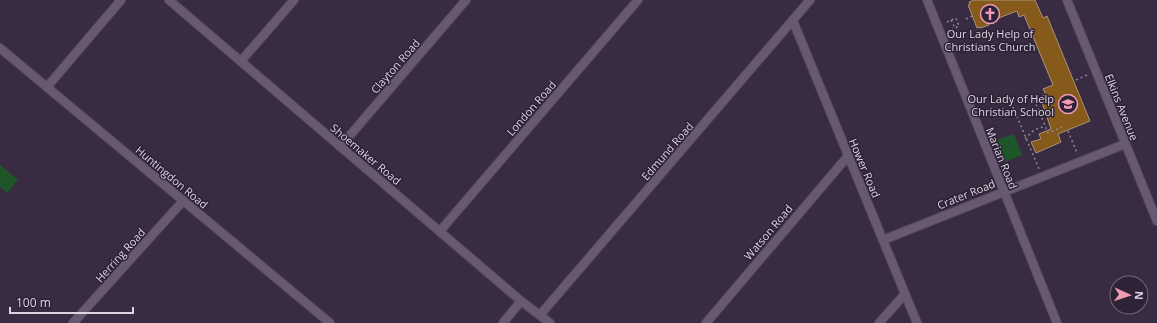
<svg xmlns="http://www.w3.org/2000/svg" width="1157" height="323" font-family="'Open Sans',sans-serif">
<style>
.green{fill:#1e562a}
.building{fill:#865a1b;stroke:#a7937c}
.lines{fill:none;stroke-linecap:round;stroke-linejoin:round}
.street-casing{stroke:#55495b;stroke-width:10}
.path{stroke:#918798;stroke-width:1.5;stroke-dasharray:2 3;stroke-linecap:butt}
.street{stroke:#685971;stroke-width:8}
.labels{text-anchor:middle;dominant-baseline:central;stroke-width:3;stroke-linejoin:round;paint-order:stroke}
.poi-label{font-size:11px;fill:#dcd4e1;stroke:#2e2236}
.street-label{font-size:11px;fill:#dcd4e1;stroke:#2e2236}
</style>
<rect width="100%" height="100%" fill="#392b41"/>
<g class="green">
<path d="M1014 134 1022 155 1005 162 997 140Z"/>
<path d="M0 165 18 180 7 193 0 187Z"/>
</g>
<path class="building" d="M974 0H1035L1043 18 1047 16 1090 121 1058 134 1061 142 1036 153 1031 142 1041 139 1039 134 1051 129 1040 97 1046 95 1043 89 1053 85 1024 15 1019 17 1017 11 988 22 989 25 980 28V27L977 28 968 5 970 4 969 2Z"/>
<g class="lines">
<defs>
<g id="street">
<path d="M169 0 521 301 550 323"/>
<path d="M927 0 1057 323"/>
<path d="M1067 0 1157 221"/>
<path d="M793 21 917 323"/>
<path d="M0 48 330 323"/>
<path d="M241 61 294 0"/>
<path d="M47 87 121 0"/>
<path d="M340 147 466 0"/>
<path d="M440 231 638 0"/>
<path d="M883 240 1125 144"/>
<path d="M540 315 810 0"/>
<path d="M73 323 183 201"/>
<path d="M503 323 521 301"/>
<path d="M706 323 848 156"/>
<path d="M879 323 905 294"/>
</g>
</defs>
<use href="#street" class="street-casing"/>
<g class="path">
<path d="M966 19 972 16"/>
<path d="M951 20 955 28"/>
<path d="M947 22 956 18 959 26 951 30"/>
<path d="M1076 80 1089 74"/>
<path d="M1038 97 1034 99 1048 133 1062 127"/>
<path d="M1013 107 1039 169"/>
<path d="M1068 131 1077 153"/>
<path d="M1025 139 1034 130 1045 126"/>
</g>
<use href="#street" class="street"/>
</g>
<defs>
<symbol id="church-ring" viewBox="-11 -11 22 22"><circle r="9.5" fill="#2e2236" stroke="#f09ab5" stroke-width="1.5"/><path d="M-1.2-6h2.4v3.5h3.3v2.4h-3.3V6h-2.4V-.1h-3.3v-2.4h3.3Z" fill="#f09ab5"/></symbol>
<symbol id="school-ring" viewBox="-11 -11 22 22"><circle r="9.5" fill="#2e2236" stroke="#f09ab5" stroke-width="1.5"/><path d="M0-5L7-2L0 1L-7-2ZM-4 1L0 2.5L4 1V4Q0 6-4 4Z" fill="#f09ab5"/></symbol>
</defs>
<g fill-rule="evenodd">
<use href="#church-ring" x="979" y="3" width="22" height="22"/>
<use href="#school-ring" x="1057" y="93" width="22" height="22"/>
</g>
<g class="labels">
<g class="poi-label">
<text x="990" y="33">Our Lady Help of<tspan x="990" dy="13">Christians Church</tspan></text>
<text x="1054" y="98" text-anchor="end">Our Lady of Help<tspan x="1054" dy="13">Christian School</tspan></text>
</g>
<g class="street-label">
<text transform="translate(395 66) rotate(-49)">Clayton Road</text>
<text transform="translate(1122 107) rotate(68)">Elkins Avenue</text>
<text transform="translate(531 108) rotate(-49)">London Road</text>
<text transform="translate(667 151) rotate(-49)">Edmund Road</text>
<text transform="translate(366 154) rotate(40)">Shoemaker Road</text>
<text transform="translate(1002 158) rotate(68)">Marian Road</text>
<text transform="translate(865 168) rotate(67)">Hower Road</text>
<text transform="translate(172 177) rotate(40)">Huntingdon Road</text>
<text transform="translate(966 194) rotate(-22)">Crater Road</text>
<text transform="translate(768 232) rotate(-50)">Watson Road</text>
<text transform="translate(120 255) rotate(-48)">Herring Road</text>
</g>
</g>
<g transform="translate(1129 295) rotate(93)"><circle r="19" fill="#2e2236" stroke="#74697a"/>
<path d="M0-3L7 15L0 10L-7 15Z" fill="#f09ab5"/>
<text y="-6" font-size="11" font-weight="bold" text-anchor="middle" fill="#dcd4e1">N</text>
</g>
<path d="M10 307v6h123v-6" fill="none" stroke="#dcd4e1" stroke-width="2"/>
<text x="16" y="307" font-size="12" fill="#dcd4e1" stroke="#2e2236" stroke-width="3" paint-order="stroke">100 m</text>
</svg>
